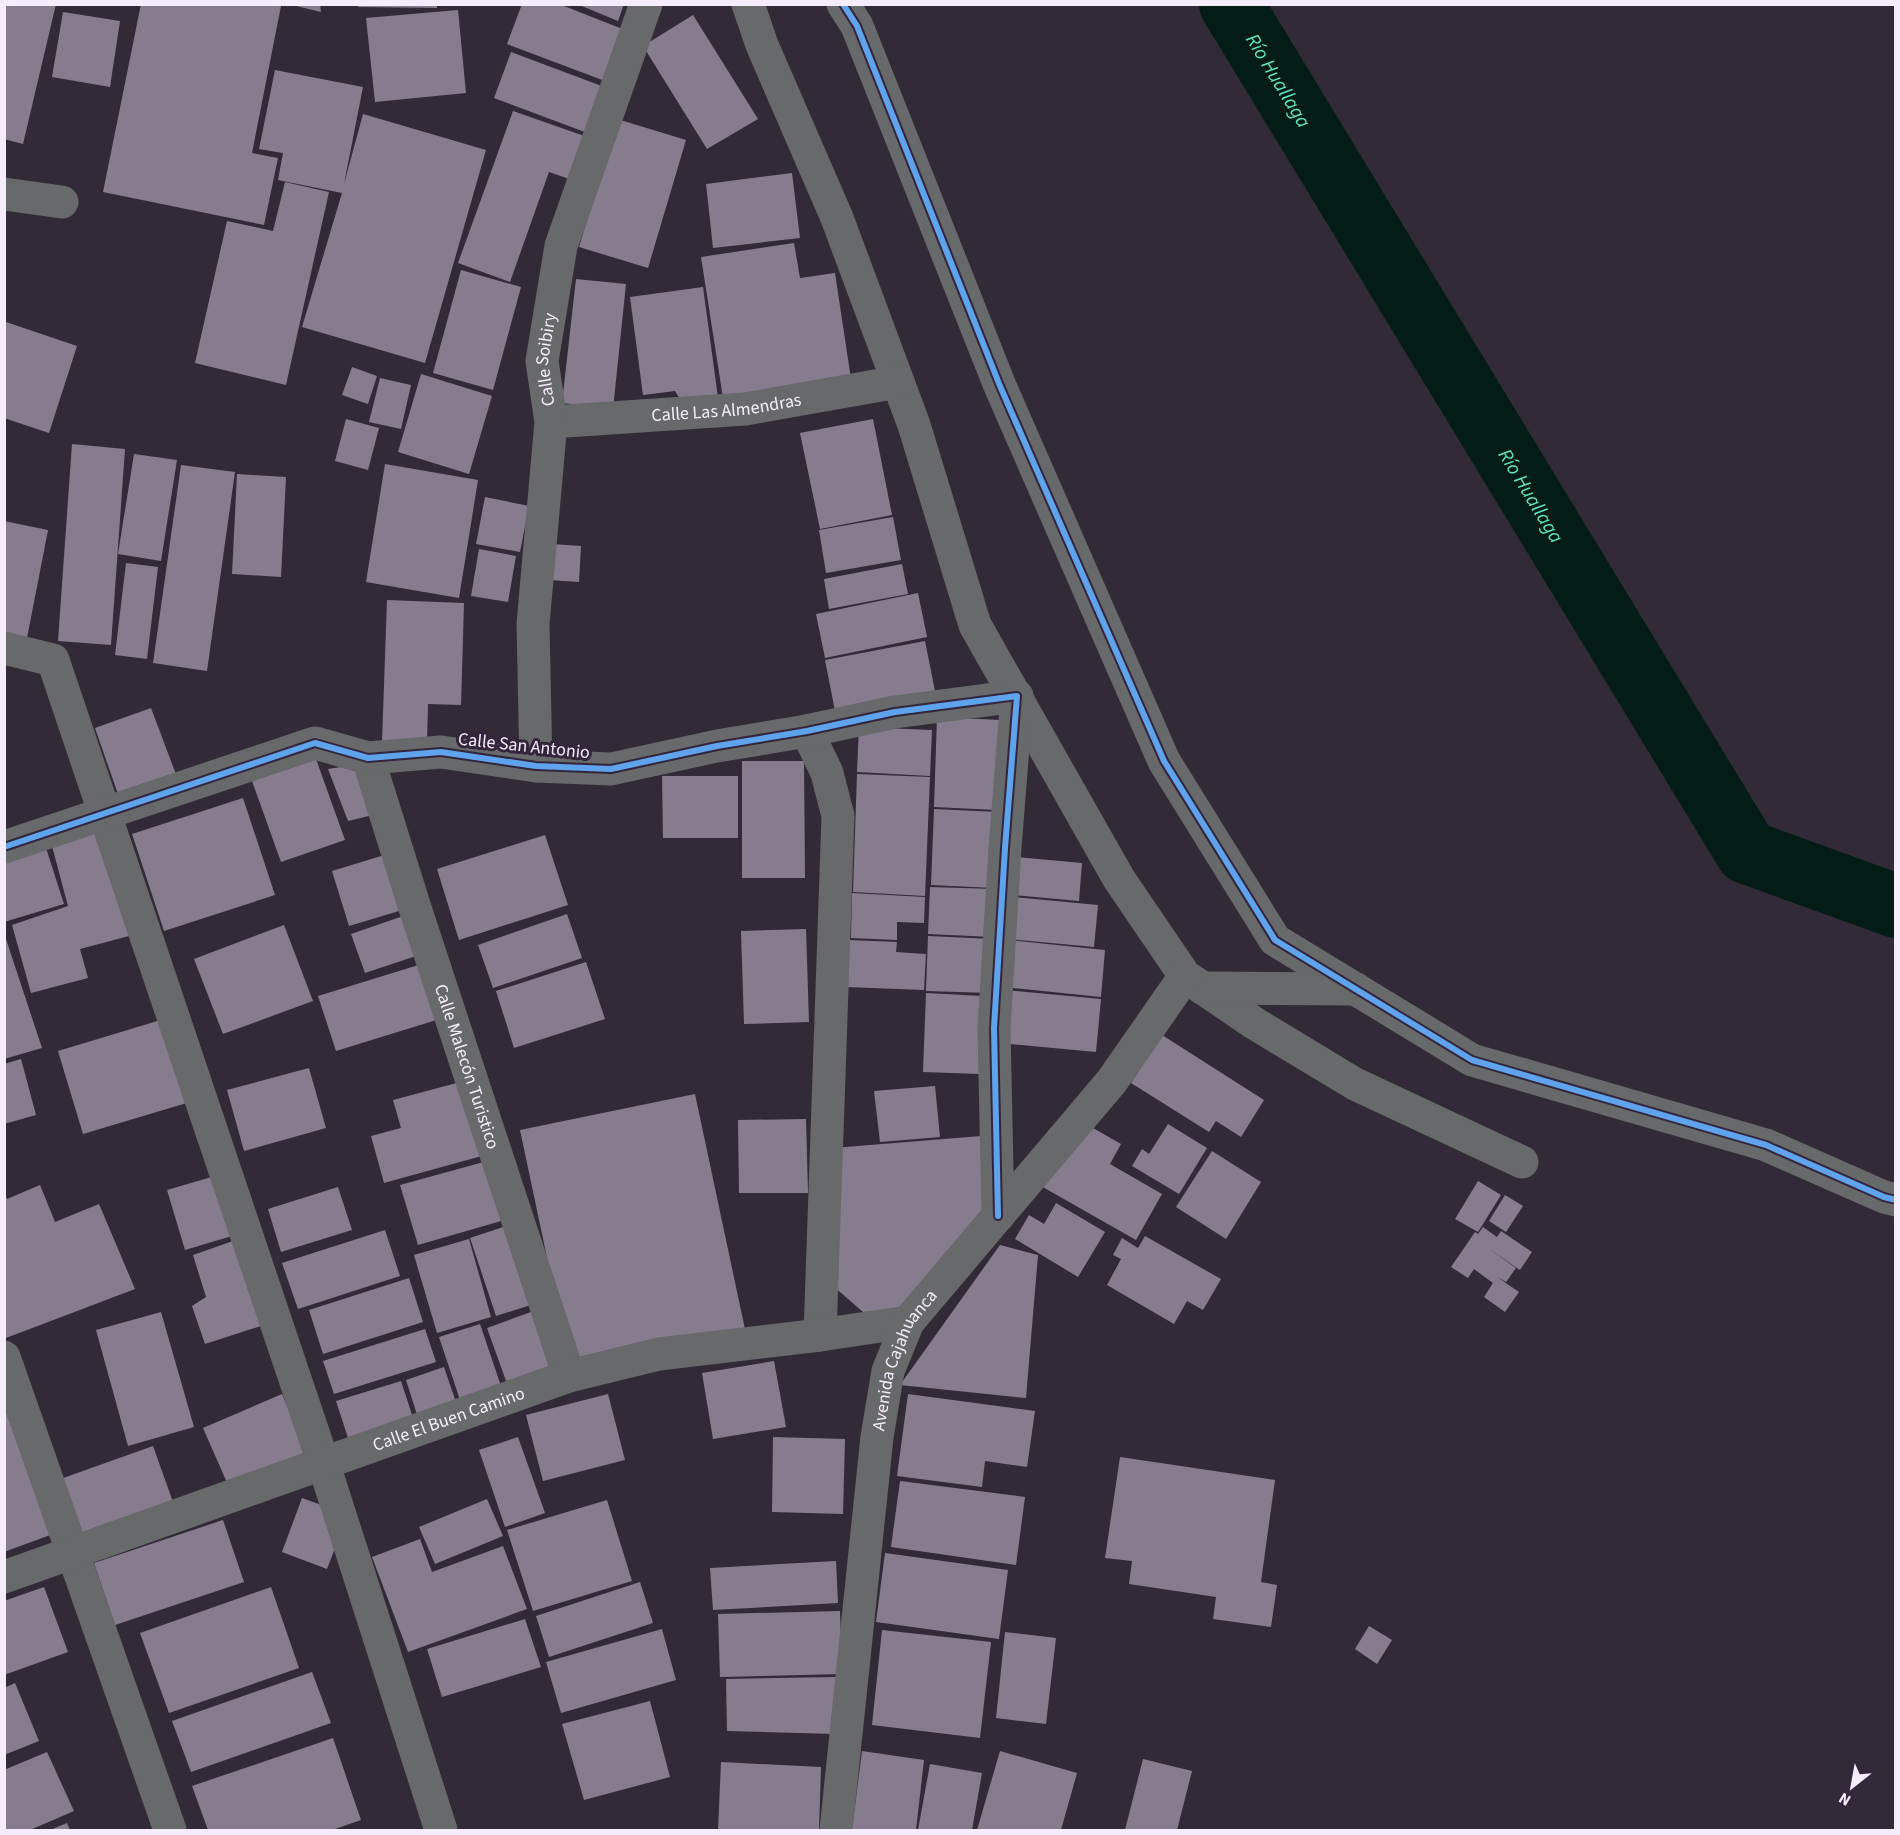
<svg xmlns="http://www.w3.org/2000/svg" width="1900" height="1835" font-family="'Source Sans 3',sans-serif">
<style>
.lines{fill:none;stroke-linecap:round;stroke-linejoin:round}
.river{stroke:#041c16;stroke-width:64}
.building{fill:#877c8e}
.minor{stroke:#67696a;stroke-width:33}
.cycleway-casing{stroke:#33263c;stroke-width:10}
.cycleway{stroke:#60a3ed;stroke-width:6}
.labels{text-anchor:middle;dominant-baseline:central;stroke-width:6;stroke-linejoin:round;paint-order:stroke}
.street-label{font-size:18px;fill:#f5edfb;stroke:#33263c}
.water-label{font-size:20px;font-style:italic;fill:#62e3c0;stroke:#33263c}
</style>
<rect width="100%" height="100%" fill="#322b37"/>
<g class="lines">
<path class="river" id="s1" d="M1231 4 1747 852 1896 906"/>
</g>
<g class="building">
<path d="M4 4H56L23 144 4 139Z"/>
<path d="M141 4H273L281 6 252 153 278 158 264 225 103 192Z"/>
<path d="M292 4H320L321 12 292 5Z"/>
<path d="M358 4H437V8L358 7Z"/>
<path d="M522 4H559L625 30 605 81 507 44Z"/>
<path d="M577 4H624L618 21Z"/>
<path d="M458 10 466 93 375 102 366 18Z"/>
<path d="M63 12 120 21 110 87 52 77Z"/>
<path d="M693 15 758 119 707 149 643 46Z"/>
<path d="M511 52 607 88 590 134 494 98Z"/>
<path d="M275 70 363 87 344 184 363 114 486 150 425 363 302 327 342 193 278 180 283 153 259 149Z"/>
<path d="M513 111 590 138 575 181 549 172 510 282 458 263Z"/>
<path d="M617 119 686 140 648 268 579 247Z"/>
<path d="M792 173 800 238 713 248 706 184Z"/>
<path d="M285 182 329 192 286 385 195 363 227 221 273 231Z"/>
<path d="M794 243 800 278 835 273 851 379 723 398 701 257Z"/>
<path d="M461 270 521 287 493 390 433 373Z"/>
<path d="M576 279 626 284 613 409 562 403Z"/>
<path d="M703 287 719 405 686 409 675 391 643 395 630 297Z"/>
<path d="M6 322 77 346 49 433 4 418V327Z"/>
<path d="M352 367 377 376 368 404 342 395Z"/>
<path d="M421 374 492 396 469 474 398 452Z"/>
<path d="M380 378 411 385 401 429 369 422Z"/>
<path d="M346 419 379 428 368 470 335 461Z"/>
<path d="M873 419 892 515 820 529 800 433Z"/>
<path d="M72 444 125 449 111 645 58 641Z"/>
<path d="M134 454 177 460 161 561 118 554Z"/>
<path d="M385 464 478 480 459 598 366 582Z"/>
<path d="M181 465 235 472 207 671 153 663Z"/>
<path d="M237 474 286 477 281 577 232 574Z"/>
<path d="M485 497 529 506 520 552 476 544Z"/>
<path d="M893 517 901 560 826 573 819 530Z"/>
<path d="M4 521 48 530 27 638 4 633Z"/>
<path d="M551 544 581 546 579 582 549 580Z"/>
<path d="M479 549 516 556 508 602 471 596Z"/>
<path d="M126 563 158 567 147 659 115 655Z"/>
<path d="M902 564 908 594 829 609 824 579Z"/>
<path d="M918 593 927 637 825 658 816 614Z"/>
<path d="M387 600 464 603 461 705 428 704 427 744 382 742Z"/>
<path d="M925 641 936 696 836 716 825 660Z"/>
<path d="M151 708 177 777 119 797 95 728Z"/>
<path d="M937 717 1001 720 997 810 934 807Z"/>
<path d="M859 727 932 730 930 776 857 772Z"/>
<path d="M316 759 345 840 281 862 252 781Z"/>
<path d="M742 761H804L805 878H742Z"/>
<path d="M360 764 377 814 348 821 328 769Z"/>
<path d="M857 774 930 777 925 896 853 892Z"/>
<path d="M662 776H738V838H663Z"/>
<path d="M243 798 275 895 164 931 132 834Z"/>
<path d="M934 809 998 812 994 888 931 885Z"/>
<path d="M101 831 129 936 80 949 88 978 31 993 12 925 68 906 52 846Z"/>
<path d="M545 835 568 905 459 940 437 869Z"/>
<path d="M46 848 64 904 4 922V861Z"/>
<path d="M391 853 409 908 349 926 332 871Z"/>
<path d="M1016 857 1082 863 1079 901 1013 895Z"/>
<path d="M930 887 995 889 993 937 928 934Z"/>
<path d="M852 893 925 897 924 923 897 922V940L851 938Z"/>
<path d="M1012 897 1098 905 1094 947 1008 939Z"/>
<path d="M409 914 422 954 365 973 351 934Z"/>
<path d="M567 914 582 958 493 988 478 945Z"/>
<path d="M284 925 313 1001 223 1034 194 959Z"/>
<path d="M806 929 809 1022 744 1024 741 931Z"/>
<path d="M4 933 42 1048 4 1059Z"/>
<path d="M928 936 993 939 990 993 926 991Z"/>
<path d="M848 940 897 942 896 952 926 954 924 990 846 987Z"/>
<path d="M1008 940 1105 950 1101 997 1004 987Z"/>
<path d="M586 962 605 1019 514 1048 496 991Z"/>
<path d="M425 963 443 1018 336 1051 318 996Z"/>
<path d="M1004 990 1101 999 1096 1052 999 1043Z"/>
<path d="M926 993 982 996 979 1074 923 1072Z"/>
<path d="M164 1019 190 1102 83 1134 58 1051Z"/>
<path d="M1162 1035 1264 1100 1241 1137 1216 1121 1209 1132 1131 1083Z"/>
<path d="M21 1059 36 1115 4 1124V1064Z"/>
<path d="M309 1068 326 1128 244 1151 227 1090Z"/>
<path d="M468 1080 489 1154 384 1183 371 1136 401 1128 393 1100Z"/>
<path d="M935 1086 940 1137 880 1142 874 1091Z"/>
<path d="M695 1094 746 1334 571 1371 520 1130Z"/>
<path d="M806 1119 808 1193H739L738 1120Z"/>
<path d="M1079 1120 1121 1144 1110 1164 1162 1194 1136 1240 1041 1186Z"/>
<path d="M1168 1124 1207 1148 1179 1194 1132 1166 1142 1149 1149 1154Z"/>
<path d="M981 1136 983 1210 904 1310 863 1312 832 1285 833 1148Z"/>
<path d="M1212 1151 1261 1182 1226 1239 1176 1207Z"/>
<path d="M491 1160 508 1219 418 1245 400 1185Z"/>
<path d="M215 1176 232 1236 185 1250 167 1190Z"/>
<path d="M1478 1181 1501 1195 1478 1232 1455 1219Z"/>
<path d="M40 1185 55 1222 99 1204 135 1289 6 1338 4 1192 7 1199Z"/>
<path d="M338 1187 352 1230 281 1252 268 1209Z"/>
<path d="M1505 1195 1523 1206 1506 1232 1489 1221Z"/>
<path d="M1056 1203 1105 1232 1078 1277 1015 1239 1029 1215 1044 1224Z"/>
<path d="M512 1224 537 1303 496 1316 470 1238Z"/>
<path d="M1483 1227 1497 1237 1501 1231 1532 1252 1520 1270 1488 1248 1516 1268 1506 1282 1497 1277 1519 1292 1505 1312 1484 1297 1493 1283 1474 1269 1468 1278 1451 1267 1475 1232 1478 1234Z"/>
<path d="M385 1230 400 1276 298 1309 282 1263Z"/>
<path d="M1145 1236 1221 1279 1203 1310 1187 1301 1174 1324 1107 1285 1121 1259 1113 1255 1122 1238 1138 1248Z"/>
<path d="M469 1239 491 1317 437 1333 414 1255Z"/>
<path d="M233 1241 261 1326 205 1344 192 1306 206 1297 193 1255Z"/>
<path d="M1000 1245 1038 1255 1026 1398 900 1385Z"/>
<path d="M409 1278 423 1322 323 1354 309 1310Z"/>
<path d="M542 1308 565 1373 510 1392 487 1328Z"/>
<path d="M161 1312 194 1427 128 1446 96 1330Z"/>
<path d="M480 1324 503 1392 462 1406 439 1337Z"/>
<path d="M425 1329 436 1362 334 1394 323 1361Z"/>
<path d="M774 1361 786 1427 713 1439 702 1373Z"/>
<path d="M444 1367 458 1408 419 1421 406 1380Z"/>
<path d="M401 1381 415 1424 350 1444 336 1401Z"/>
<path d="M282 1394 306 1452 228 1485 203 1428Z"/>
<path d="M608 1394 625 1460 543 1481 526 1415Z"/>
<path d="M908 1394 1035 1411 1027 1467 985 1461 982 1487 897 1476Z"/>
<path d="M4 1407 53 1534 4 1552Z"/>
<path d="M518 1437 545 1513 505 1527 479 1450Z"/>
<path d="M773 1437 845 1439 843 1514 772 1512Z"/>
<path d="M153 1446 173 1502 71 1537 52 1482Z"/>
<path d="M1120 1457 1275 1480 1261 1582 1277 1585 1271 1627 1213 1619 1216 1597 1129 1584 1132 1561 1105 1558Z"/>
<path d="M900 1481 1025 1497 1016 1565 891 1547Z"/>
<path d="M302 1498 327 1507 340 1535 327 1569 282 1552Z"/>
<path d="M487 1499 503 1536 435 1564 419 1527Z"/>
<path d="M607 1500 632 1581 533 1611 507 1530Z"/>
<path d="M223 1520 244 1582 115 1625 94 1563Z"/>
<path d="M420 1539 432 1572 503 1546 527 1609 408 1652 372 1557Z"/>
<path d="M885 1553 1008 1570 999 1639 876 1622Z"/>
<path d="M836 1561 838 1603 713 1610 710 1568Z"/>
<path d="M640 1582 653 1623 549 1657 536 1616Z"/>
<path d="M44 1587 68 1652 4 1675V1601Z"/>
<path d="M271 1587 299 1668 169 1713 140 1633Z"/>
<path d="M840 1611 842 1674 720 1677 718 1614Z"/>
<path d="M525 1619 541 1667 442 1697 427 1649Z"/>
<path d="M1369 1626 1392 1640 1377 1664 1355 1649Z"/>
<path d="M662 1629 676 1680 561 1713 546 1662Z"/>
<path d="M882 1630 991 1642 980 1738 872 1725Z"/>
<path d="M1005 1632 1056 1638 1046 1724 996 1718Z"/>
<path d="M312 1672 331 1723 191 1772 172 1721Z"/>
<path d="M837 1677 836 1734 727 1731 726 1679Z"/>
<path d="M15 1683 39 1741 4 1755V1688Z"/>
<path d="M650 1701 670 1777 584 1800 562 1724Z"/>
<path d="M333 1738 361 1820 332 1830H208L192 1786Z"/>
<path d="M862 1751 924 1760 916 1830H852Z"/>
<path d="M1000 1751 1077 1773 1061 1830H977Z"/>
<path d="M47 1752 74 1811 30 1830H4V1770Z"/>
<path d="M1143 1759 1192 1771 1177 1830H1125Z"/>
<path d="M721 1762 821 1767 819 1830H718Z"/>
<path d="M930 1764 982 1773 972 1830H918Z"/>
<path d="M67 1823 70 1830H50Z"/>
</g>
<g class="lines">
<g class="minor">
<path d="M748 4 762 45 837 218 914 425 975 625 1119 879 1185 976 1254 1023 1355 1084 1522 1162"/>
<path d="M843 4 857 26 1000 386 1164 761 1275 940 1472 1060 1766 1145 1884 1197 1896 1200"/>
<path d="M4 194 62 202"/>
<path id="s2" d="M551 422 745 409 898 382"/>
<path d="M4 648 53 660 323 1462 441 1830"/>
<path d="M807 731 827 773 838 816 820 1335"/>
<path id="s3" d="M368 758 414 905 569 1376"/>
<path id="s4" d="M536 766 533 624 551 422 542 361 561 246 646 4"/>
<path d="M4 847 315 743 368 758 441 752 536 766 611 769 717 746 807 731 895 712 1017 696 1005 848 994 1028 998 1216"/>
<path d="M1202 988 1356 989"/>
<path d="M4 1357 170 1830"/>
<path id="s5" d="M4 1577 569 1376 659 1354 820 1335 908 1322"/>
<path id="s6" d="M836 1830 877 1437 888 1371 908 1322 1112 1081 1185 976"/>
</g>
<defs>
<g id="cycleway">
<path d="M843 4 857 26 1000 386 1164 761 1275 940 1472 1060 1766 1145 1884 1197 1896 1200"/>
<path d="M4 847 315 743 368 758 441 752 536 766 611 769 717 746 807 731 895 712 1017 696 1005 848 994 1028 998 1216"/>
</g>
</defs>
<use href="#cycleway" class="cycleway-casing"/>
<use href="#cycleway" class="cycleway"/>
</g>
<g class="labels">
<g class="street-label">
<text stroke="none"><textPath href="#s4" startOffset="408">Calle Soibiry</textPath></text>
<text stroke="none"><textPath href="#s2" startOffset="176">Calle Las Almendras</textPath></text>
<text transform="translate(524 746) rotate(6)">Calle San Antonio</text>
<text stroke="none"><textPath href="#s3" startOffset="324">Calle Malecón Turistico</textPath></text>
<text stroke="none"><textPath href="#s6" startOffset="478">Avenida Cajahuanca</textPath></text>
<text stroke="none"><textPath href="#s5" startOffset="472">Calle El Buen Camino</textPath></text>
</g>
<g class="water-label">
<text stroke="none"><textPath href="#s1" startOffset="90">Río Huallaga</textPath></text>
<text stroke="none"><textPath href="#s1" startOffset="576">Río Huallaga</textPath></text>
</g>
</g>
<rect width="1900" height="1835" fill="none" stroke="#f5edfb" stroke-width="12"/>
<g transform="translate(1852 1787) rotate(211)" stroke="#33263c" stroke-width="4.5" paint-order="stroke">
<path d="M0-4.5L10 22L0 15L-10 22Z" fill="#f5edfb"/>
<text y="-9" font-size="16" font-weight="bold" text-anchor="middle" fill="#f5edfb">N</text>
</g>
</svg>
